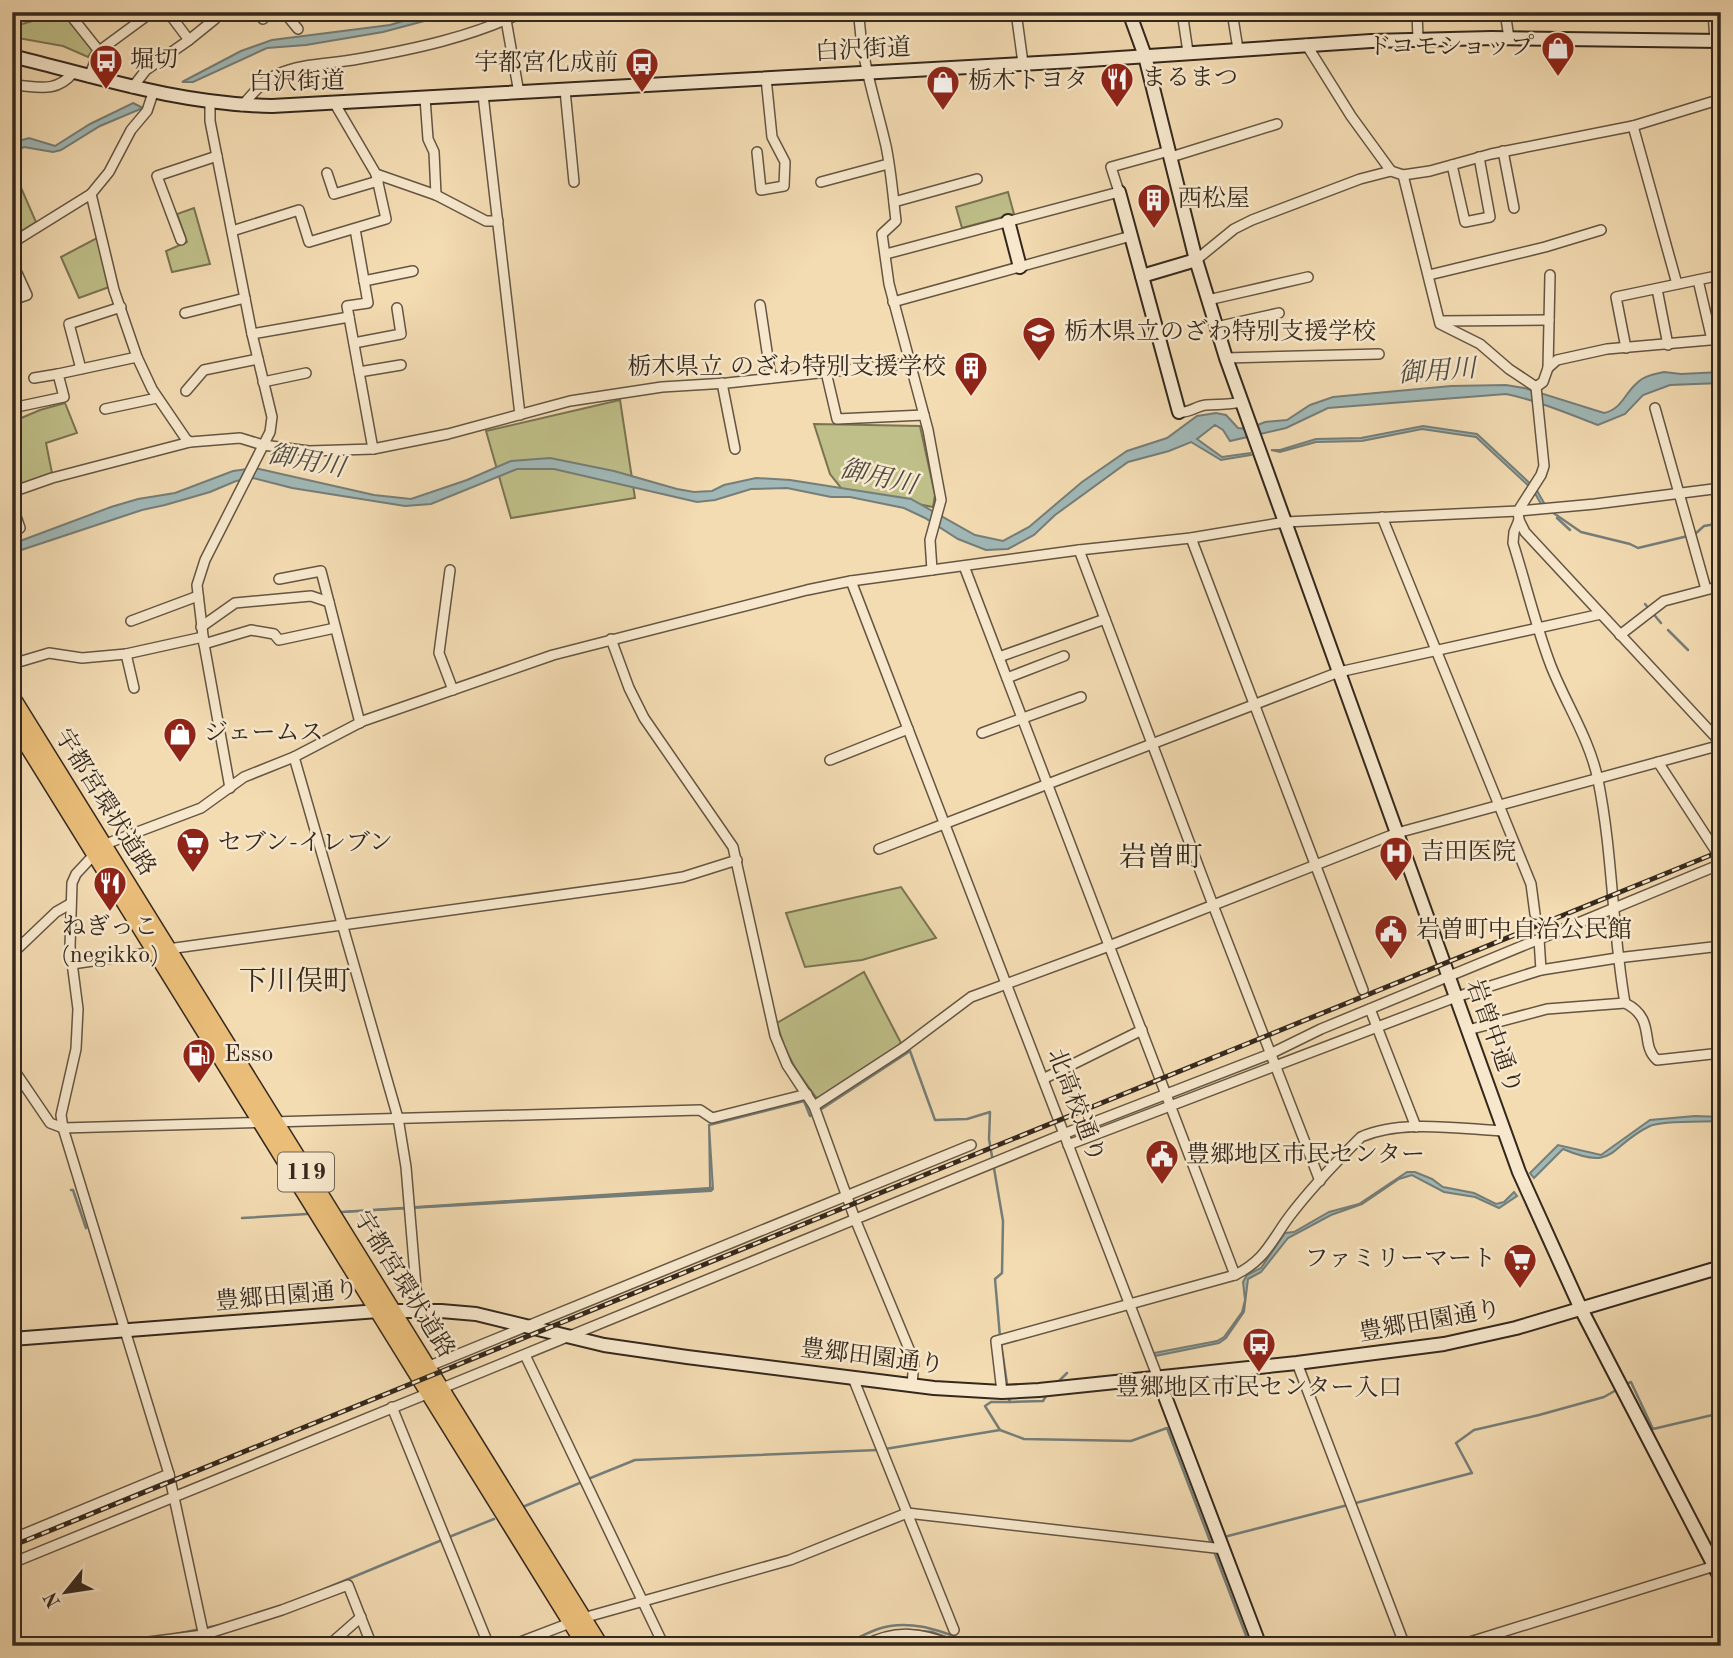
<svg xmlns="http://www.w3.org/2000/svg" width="1733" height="1658" font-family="'Old Standard TT','Noto Serif JP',serif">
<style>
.green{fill:#bfbf89;stroke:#7a7453;stroke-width:2}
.water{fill:#a0b8b7;stroke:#757e79;stroke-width:2}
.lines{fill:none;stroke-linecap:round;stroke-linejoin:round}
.stream{stroke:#757e79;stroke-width:2.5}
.street-casing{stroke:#645542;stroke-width:12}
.secondary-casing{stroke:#34281d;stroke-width:16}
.highway-casing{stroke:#34281d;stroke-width:19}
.street{stroke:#f7e8cd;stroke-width:9}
.secondary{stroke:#f7e8cd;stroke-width:12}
.highway{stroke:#eabe79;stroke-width:16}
.rail-casing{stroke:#34281d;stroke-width:5}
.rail{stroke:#f7e8cd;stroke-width:2.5;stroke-dasharray:8;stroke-linecap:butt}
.labels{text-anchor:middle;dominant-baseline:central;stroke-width:5;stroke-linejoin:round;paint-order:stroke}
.shield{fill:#f7e8cd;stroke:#6e6252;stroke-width:2}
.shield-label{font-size:23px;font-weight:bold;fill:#34281d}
.poi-label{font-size:24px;fill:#34281d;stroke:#f7e8cd;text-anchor:start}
.street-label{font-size:24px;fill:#34281d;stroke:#f7e8cd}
.water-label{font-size:26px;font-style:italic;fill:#4f4c44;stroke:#f7e8cd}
.quarter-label{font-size:28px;fill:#34281d;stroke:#f7e8cd}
</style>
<rect width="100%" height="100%" fill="#f3dbb2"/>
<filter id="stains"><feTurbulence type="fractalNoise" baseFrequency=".00286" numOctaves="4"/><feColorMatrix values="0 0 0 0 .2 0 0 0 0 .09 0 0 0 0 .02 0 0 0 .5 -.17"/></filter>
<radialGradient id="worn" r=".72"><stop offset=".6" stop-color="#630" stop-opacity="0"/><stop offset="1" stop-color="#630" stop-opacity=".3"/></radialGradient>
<g class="green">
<path d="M63 12 93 49 88 57 63 46 12 37V27Z"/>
<path d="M12 167 36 222 12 237Z"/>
<path d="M1008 192 1014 214 962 228 956 207Z"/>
<path d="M194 208 210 264 172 272 166 251 187 242 177 214Z"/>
<path d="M97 238 109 287 79 298 61 257Z"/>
<path d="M620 400 635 498 511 518 486 431Z"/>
<path d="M65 403 77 433 46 443 52 473 24 483 12 485V422L40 410Z"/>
<path d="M814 424 920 426 935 495 933 507 842 489 830 474Z"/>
<path d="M901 887 936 938 862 960 805 967 786 913Z"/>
<path d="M864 972 902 1045 818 1100C797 1072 786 1057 777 1023Z"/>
</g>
<g class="water">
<path d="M433 12H458L383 32 306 45 267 48 193 82H182L241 51 272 40 390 25Z"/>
<path d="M133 103 143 108 100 126 61 150 53 152 24 147 12 153V143L29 138 55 146 90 124Z"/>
<path d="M1664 372 1681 374 1721 372V383L1670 385 1643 395 1625 414 1598 425C1569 414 1536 400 1506 394L1328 408 1286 428 1230 441 1223 430 1215 425 1197 439 1222 457 1250 453 1251 455 1221 460 1191 442 1169 451 1128 462 1055 515 1034 535 1008 549 986 550 958 539 925 518 904 508 850 497H831L787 488 751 489 715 500 697 502 554 469H517L431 504 405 506 292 488 253 478 236 481 210 492 165 505 142 510 12 553V544L111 507 138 499 175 493 233 471 255 468 374 495 411 499 467 480 511 461 550 458 614 471 677 489 694 492 712 491 724 485 756 478 790 480 911 499 975 535 1003 541 1029 527 1082 482 1127 451 1167 438 1197 416 1216 413 1226 415 1238 428 1248 429 1265 422 1287 420 1310 405 1333 397 1451 386 1506 385 1524 388 1604 413C1622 409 1624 394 1637 383 1644 376 1654 374 1664 372Z"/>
<path d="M1423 426 1477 434 1536 489 1544 503 1541 504 1533 490 1476 437 1422 429 1362 441 1316 442 1280 452 1271 450H1280L1316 439 1361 438Z"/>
<path d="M1695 1116 1721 1117V1121C1706 1122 1661 1120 1650 1126 1608 1146 1617 1172 1563 1149L1534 1178 1530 1173 1558 1145 1601 1155 1650 1120Z"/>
<path d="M709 1124 713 1189 711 1191 342 1212 710 1189Z"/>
<path d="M1407 1172H1415L1432 1179 1443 1187 1474 1193 1496 1204 1504 1202 1514 1192 1517 1196 1499 1208 1475 1197 1444 1192 1412 1175 1399 1179 1362 1204 1331 1215 1288 1238 1261 1272 1248 1279 1244 1312 1226 1338 1219 1343 1155 1356 1154 1353 1217 1341 1224 1337 1242 1312 1245 1300 1243 1282 1247 1275 1261 1268 1285 1233 1294 1232 1329 1212 1359 1204Z"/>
</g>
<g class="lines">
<g class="stream">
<path d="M1552 512 1581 532 1630 544 1638 548 1688 536"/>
<path d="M1557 518 1570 530"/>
<path d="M1695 534 1704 526 1721 523"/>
<path d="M1645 604 1661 623"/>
<path d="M1668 630 1688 650"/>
<path d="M820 1110 910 1051 935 1120 967 1119 990 1112 989 1139 1003 1221 1002 1273 995 1279 1000 1337"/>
<path d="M709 1125 804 1101 810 1116 814 1114"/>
<path d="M71 1190H73L86 1228"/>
<path d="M342 1212 712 1188"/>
<path d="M242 1218 307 1214"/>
<path d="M1001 1343 1007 1384"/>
<path d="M1057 1383 1067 1373"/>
<path d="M1626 1384 1631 1382 1653 1429 1721 1413"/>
<path d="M1010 1402 1043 1401 1048 1393"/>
<path d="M1000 1430 1024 1439 1131 1441 1167 1428 1250 1646"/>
<path d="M885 1449 1000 1430 985 1406 991 1402H1010L1009 1399"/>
<path d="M588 1479 635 1460 878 1450"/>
<path d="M525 1506 582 1482"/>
<path d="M449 1537 494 1519"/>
<path d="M1224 1537 1472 1473 1456 1443 1474 1430 1539 1415 1604 1397 1618 1389"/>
<path d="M310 1595 442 1540"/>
<path d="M908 1630 932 1632 969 1646"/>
<path d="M176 1634 220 1625"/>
<path d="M106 1646 117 1643"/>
<path d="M842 1646C854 1640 866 1633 878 1629 913 1617 947 1634 981 1646"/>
<path d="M855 1646 871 1638"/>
</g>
<defs>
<g id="street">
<path d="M68 12 99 51"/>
<path d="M168 12 189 40"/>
<path d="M257 12 263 19"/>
<path d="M284 12 298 29"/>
<path d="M859 12C860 57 876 102 886 146 891 170 893 196 896 221L882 234 889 284 928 430 941 500 930 540 932 570"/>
<path d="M1016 12 1023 63"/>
<path d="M1182 12 1188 52"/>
<path d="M1232 12 1238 49"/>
<path d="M1417 12 1418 39"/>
<path d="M1505 12 1509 38"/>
<path d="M1713 12 1715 41"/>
<path d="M506 20 519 93"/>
<path d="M1306 44 1351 116 1391 171"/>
<path d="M89 77 99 51 152 12"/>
<path d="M12 85C37 86 55 94 73 73"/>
<path d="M132 88 146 70 189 40 215 19"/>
<path d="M565 90 574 182"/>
<path d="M153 93 147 111 131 130 109 172 91 194 114 290 137 357 152 389 186 439 190 442 240 438 263 445 309 451 373 449 448 434 570 401 662 387 727 383 910 363"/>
<path d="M483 95 520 415"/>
<path d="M425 98 428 139 434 152 436 195"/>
<path d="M210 103V121L252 334 272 417 270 432 205 560 197 585 204 644 230 788"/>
<path d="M335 104 376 174 436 195 486 221H498"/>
<path d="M242 106C252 94 264 80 278 74 302 63 332 64 358 59 415 49 471 37 523 12"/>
<path d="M1633 126 1677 284"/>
<path d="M1503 151 1514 208"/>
<path d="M757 152 761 190 784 186 785 162 772 137 766 78"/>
<path d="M1171 157 1277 124"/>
<path d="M1452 165 1465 222 1490 217 1479 157"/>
<path d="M327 173 334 194 378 181"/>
<path d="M1403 175 1440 324 1480 344 1509 369 1536 387"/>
<path d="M821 182 888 164"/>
<path d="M894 202 977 179"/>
<path d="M355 229 368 303 347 306 373 449"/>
<path d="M232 231 299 210 309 242 386 219 376 174"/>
<path d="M181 240 157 176 217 156"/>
<path d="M12 243 91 194"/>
<path d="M886 254 1119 192 1111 167 1169 151"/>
<path d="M1196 260 1234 229 1252 220 1360 179 1391 171 1403 175 1430 171 1491 154 1633 126 1721 99"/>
<path d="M12 262 27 295 12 300"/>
<path d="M1429 275 1545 247 1601 230"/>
<path d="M1698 280 1712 340"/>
<path d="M364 281 413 271"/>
<path d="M1657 289 1668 345"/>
<path d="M1208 300 1308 277"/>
<path d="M893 302 1131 236"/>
<path d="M760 305 771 378"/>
<path d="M185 313 245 298"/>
<path d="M1440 321 1549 320"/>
<path d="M1216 327 1279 313"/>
<path d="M252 334 349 317"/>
<path d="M354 343 401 334 397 308"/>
<path d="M1626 348 1616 297 1721 275"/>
<path d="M1226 358 1379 354"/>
<path d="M1548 368 1550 275"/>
<path d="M81 369 69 324 121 307"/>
<path d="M359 372 401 365"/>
<path d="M826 372 837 419 924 415"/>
<path d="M34 378 58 374"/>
<path d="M263 382 306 373"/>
<path d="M722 383 735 449"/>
<path d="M1536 387 1544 466 1541 475 1518 511 1519 520 1525 532 1721 743"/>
<path d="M1536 387 1543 382 1548 368 1557 360 1607 349 1721 339"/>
<path d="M186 391 204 370 258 359"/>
<path d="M12 408 64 397 58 374 137 357"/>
<path d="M1655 408 1706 589"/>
<path d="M105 409 157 398"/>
<path d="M1179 412C1190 413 1196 406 1206 405 1219 404 1229 405 1241 402"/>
<path d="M12 492 52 478 190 442"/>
<path d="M12 505 20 528"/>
<path d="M1382 517 1531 884 1535 914"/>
<path d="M1519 520 1514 532 1513 543C1526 584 1536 627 1551 666 1566 704 1590 740 1598 780 1613 854 1612 929 1625 1003 1657 1019 1639 1044 1657 1060L1721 1053"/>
<path d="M1191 538 1363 990"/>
<path d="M1079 550 1213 905 1320 1181"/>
<path d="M964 566 1235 1275"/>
<path d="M450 570 439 653 453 690"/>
<path d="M279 579 321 571 329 602"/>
<path d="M851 581 1158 1378"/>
<path d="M131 621 198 596"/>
<path d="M201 627 235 603 311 596 329 602 360 723"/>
<path d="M1620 635 1664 601 1721 586"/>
<path d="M611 639 629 688 644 718 733 847 775 1036 787 1065 814 1106 855 1219 914 1361 912 1385"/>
<path d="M204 644 251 630 274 634 279 640 335 628"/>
<path d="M126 654 134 688"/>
<path d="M999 657 1105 619"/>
<path d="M12 664 49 653 82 658 126 654 203 637"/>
<path d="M1007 678 1064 656"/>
<path d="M982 733 1081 697"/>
<path d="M294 757 398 1118 406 1167 418 1311"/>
<path d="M830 760 908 729"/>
<path d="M1658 762 1721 859"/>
<path d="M879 849 1339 672 1601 614"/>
<path d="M1539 939 1541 970"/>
<path d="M168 949 640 884 683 877 737 860"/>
<path d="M12 954 56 912 70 904"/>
<path d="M72 964 155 952"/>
<path d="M1370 1009 1416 1127"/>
<path d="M1468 1030 1547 1009 1625 1003"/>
<path d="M12 1067 50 1123 63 1128 169 1474 206 1646"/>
<path d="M1043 1079 1142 1030"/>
<path d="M807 1094 712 1118 700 1110 63 1128 61 1115 76 1049 78 1009 70 947 72 883 76 874 103 845 201 808 244 777 294 757 363 721 553 655 807 590 851 581 1079 550 1191 538 1285 522 1518 511 1595 504 1721 488"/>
<path d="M814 1106 903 1048 971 997 1109 946 1397 833 1721 745"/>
<path d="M1068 1145 1456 997 1541 970 1617 958 1721 946"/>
<path d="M525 1355 664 1646"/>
<path d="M1297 1363 1405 1646"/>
<path d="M427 1367 971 1145"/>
<path d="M853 1378 954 1630"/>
<path d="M440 1389 1071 1131 1270 1054 1321 1029 1721 864"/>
<path d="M1002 1392 996 1341 1235 1275C1265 1260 1270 1243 1289 1217 1310 1189 1336 1162 1361 1137 1402 1119 1460 1129 1504 1131"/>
<path d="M392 1407 489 1646"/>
<path d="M12 1539 169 1474"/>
<path d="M12 1563 429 1393"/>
<path d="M118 1646 203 1635 282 1610 348 1585 372 1646"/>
<path d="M328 1646 361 1617"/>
<path d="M510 1646 583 1618 790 1560 907 1513 1224 1549"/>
<path d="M863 1646C897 1628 922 1633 956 1646"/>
<path d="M1457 1646 1721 1564"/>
</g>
<g id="secondary">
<path d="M1129 12 1145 56 1196 260 1226 358 1519 1172 1581 1309 1721 1579"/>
<path d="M12 56C101 78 179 104 272 106L1074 61 1371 41 1491 38 1721 41"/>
<path d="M1119 192 1179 412"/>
<path d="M1008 221 1020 267"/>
<path d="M1142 276 1196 260"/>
<path d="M12 1339 378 1311H441L476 1314 604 1345 687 1357 934 1388 1002 1392 1039 1390 1297 1363 1444 1344 1516 1328 1721 1267"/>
<path d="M1158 1378 1260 1646"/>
</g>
<g id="highway">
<path d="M12 698 600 1646"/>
<path d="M12 720 586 1646"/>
</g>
</defs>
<use href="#street" class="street-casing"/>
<use href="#secondary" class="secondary-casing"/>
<use href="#highway" class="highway-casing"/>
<use href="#street" class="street"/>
<use href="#secondary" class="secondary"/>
<use href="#highway" class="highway"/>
<defs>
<path id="rail" d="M12 1546 1721 851"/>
</defs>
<use href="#rail" class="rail-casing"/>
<use href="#rail" class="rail"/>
</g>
<defs>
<symbol id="shop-pin" viewBox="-11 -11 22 30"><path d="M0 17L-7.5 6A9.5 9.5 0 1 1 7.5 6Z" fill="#8f2418" stroke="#f7e8cd"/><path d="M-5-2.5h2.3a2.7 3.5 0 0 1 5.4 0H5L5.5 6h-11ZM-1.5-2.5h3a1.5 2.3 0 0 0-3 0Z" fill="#fff"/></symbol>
<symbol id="bus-pin" viewBox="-11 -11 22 30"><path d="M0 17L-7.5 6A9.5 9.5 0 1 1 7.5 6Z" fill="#8f2418" stroke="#f7e8cd"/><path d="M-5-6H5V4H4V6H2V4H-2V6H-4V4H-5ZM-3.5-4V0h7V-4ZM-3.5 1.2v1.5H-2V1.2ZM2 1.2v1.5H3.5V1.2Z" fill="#fff"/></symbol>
<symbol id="restaurant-pin" viewBox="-11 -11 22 30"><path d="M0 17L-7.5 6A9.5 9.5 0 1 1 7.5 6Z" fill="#8f2418" stroke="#f7e8cd"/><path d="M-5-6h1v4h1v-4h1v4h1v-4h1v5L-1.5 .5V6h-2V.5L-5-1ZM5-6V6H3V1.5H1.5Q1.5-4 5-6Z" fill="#fff"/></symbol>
<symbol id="building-pin" viewBox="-11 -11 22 30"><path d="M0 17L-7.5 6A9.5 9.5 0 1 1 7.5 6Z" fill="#8f2418" stroke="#f7e8cd"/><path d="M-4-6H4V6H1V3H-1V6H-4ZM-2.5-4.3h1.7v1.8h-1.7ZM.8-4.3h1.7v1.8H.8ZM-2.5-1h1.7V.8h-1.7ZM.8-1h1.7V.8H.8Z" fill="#fff"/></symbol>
<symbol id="school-pin" viewBox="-11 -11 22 30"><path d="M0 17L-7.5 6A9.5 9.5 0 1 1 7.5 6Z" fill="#8f2418" stroke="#f7e8cd"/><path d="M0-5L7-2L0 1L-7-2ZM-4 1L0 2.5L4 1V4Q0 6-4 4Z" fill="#fff"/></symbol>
<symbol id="supermarket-pin" viewBox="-11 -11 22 30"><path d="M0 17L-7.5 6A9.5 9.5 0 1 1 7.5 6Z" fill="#8f2418" stroke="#f7e8cd"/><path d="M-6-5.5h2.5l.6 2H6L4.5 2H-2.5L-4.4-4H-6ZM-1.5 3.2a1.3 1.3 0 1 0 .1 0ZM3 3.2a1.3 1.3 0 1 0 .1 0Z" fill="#fff"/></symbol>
<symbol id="hospital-pin" viewBox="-11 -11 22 30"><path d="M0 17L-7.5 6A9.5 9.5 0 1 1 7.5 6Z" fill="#8f2418" stroke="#f7e8cd"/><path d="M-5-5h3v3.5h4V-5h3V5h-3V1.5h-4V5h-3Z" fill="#fff"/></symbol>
<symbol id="civic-pin" viewBox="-11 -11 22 30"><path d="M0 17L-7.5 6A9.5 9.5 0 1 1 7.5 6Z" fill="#8f2418" stroke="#f7e8cd"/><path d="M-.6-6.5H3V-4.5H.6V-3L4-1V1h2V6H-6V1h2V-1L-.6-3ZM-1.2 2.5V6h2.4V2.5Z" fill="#fff"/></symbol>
<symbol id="fuel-pin" viewBox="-11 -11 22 30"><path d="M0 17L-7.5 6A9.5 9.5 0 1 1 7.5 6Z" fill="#8f2418" stroke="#f7e8cd"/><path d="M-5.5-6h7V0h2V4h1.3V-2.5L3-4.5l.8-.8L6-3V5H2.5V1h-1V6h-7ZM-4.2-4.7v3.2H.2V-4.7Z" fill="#fff"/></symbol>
</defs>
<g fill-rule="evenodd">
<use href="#shop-pin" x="1539" y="29" width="38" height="52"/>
<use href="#bus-pin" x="87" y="42" width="38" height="52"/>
<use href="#bus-pin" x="623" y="45" width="38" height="52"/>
<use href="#restaurant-pin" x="1098" y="60" width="38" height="52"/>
<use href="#shop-pin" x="924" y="63" width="38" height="52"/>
<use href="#building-pin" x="1135" y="181" width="38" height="52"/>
<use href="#school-pin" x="1020" y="314" width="38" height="52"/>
<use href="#building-pin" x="952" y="349" width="38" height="52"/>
<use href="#shop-pin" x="161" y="715" width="38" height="52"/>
<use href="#supermarket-pin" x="174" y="825" width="38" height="52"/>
<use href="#hospital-pin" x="1377" y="834" width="38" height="52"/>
<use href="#restaurant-pin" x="91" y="864" width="38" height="52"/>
<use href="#civic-pin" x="1372" y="912" width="38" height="52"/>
<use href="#fuel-pin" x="180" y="1036" width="38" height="52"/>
<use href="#civic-pin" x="1143" y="1137" width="38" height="52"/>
<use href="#supermarket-pin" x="1501" y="1241" width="38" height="52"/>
<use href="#bus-pin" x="1240" y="1325" width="38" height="52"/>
</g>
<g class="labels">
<rect class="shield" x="278" y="1152.5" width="56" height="39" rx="5"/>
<g class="shield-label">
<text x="306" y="1172">119</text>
</g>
<g class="poi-label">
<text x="1534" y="48" text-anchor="end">ドコモショップ</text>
<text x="130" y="61">堀切</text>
<text x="618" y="64" text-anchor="end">宇都宮化成前</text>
<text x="1142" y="79">まるまつ</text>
<text x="968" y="82">栃木トヨタ</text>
<text x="1178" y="200">西松屋</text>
<text x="1064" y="333">栃木県立のざわ特別支援学校</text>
<text x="946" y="368" text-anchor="end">栃木県立 のざわ特別支援学校</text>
<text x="204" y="734">ジェームス</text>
<text x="218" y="844">セブン-イレブン</text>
<text x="1420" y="853">吉田医院</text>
<text x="110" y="928" text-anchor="middle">ねぎっこ<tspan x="110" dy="28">(negikko)</tspan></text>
<text x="1416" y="931">岩曽町中自治公民館</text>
<text x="224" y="1055">Esso</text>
<text x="1186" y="1156">豊郷地区市民センター</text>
<text x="1496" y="1260" text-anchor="end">ファミリーマート</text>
<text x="1259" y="1389" text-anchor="middle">豊郷地区市民センター入口</text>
</g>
<g class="street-label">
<text transform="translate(863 51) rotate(-3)">白沢街道</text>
<text transform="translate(297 83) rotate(-1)">白沢街道</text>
<text transform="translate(104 803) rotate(58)">宇都宮環状道路</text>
<text transform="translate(1493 1037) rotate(70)">岩曽中通り</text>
<text transform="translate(1075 1106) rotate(69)">北高校通り</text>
<text transform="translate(403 1285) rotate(58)">宇都宮環状道路</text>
<text transform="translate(287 1297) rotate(-5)">豊郷田園通り</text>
<text transform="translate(1430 1322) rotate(-10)">豊郷田園通り</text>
<text transform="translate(872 1358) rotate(7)">豊郷田園通り</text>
</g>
<g class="water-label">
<text transform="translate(1437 372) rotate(-4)">御用川</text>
<text transform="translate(306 462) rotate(11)">御用川</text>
<text transform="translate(878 478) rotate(13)">御用川</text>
</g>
<g class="quarter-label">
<text x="1161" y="859">岩曽町</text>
<text x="295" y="983">下川俣町</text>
</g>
</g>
<rect width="1733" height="1658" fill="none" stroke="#f3dbb2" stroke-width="42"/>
<rect x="14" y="14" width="1705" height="1630" fill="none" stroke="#34281d" stroke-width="3.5"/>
<rect x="21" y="21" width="1691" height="1616" fill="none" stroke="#34281d" stroke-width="2"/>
<g transform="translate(66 1592) rotate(240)" stroke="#f7e8cd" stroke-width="5" paint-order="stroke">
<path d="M0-5L12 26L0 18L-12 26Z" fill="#34281d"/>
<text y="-10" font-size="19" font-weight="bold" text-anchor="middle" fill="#34281d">N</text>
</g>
<rect width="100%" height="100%" filter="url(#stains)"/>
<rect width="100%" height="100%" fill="url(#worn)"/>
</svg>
